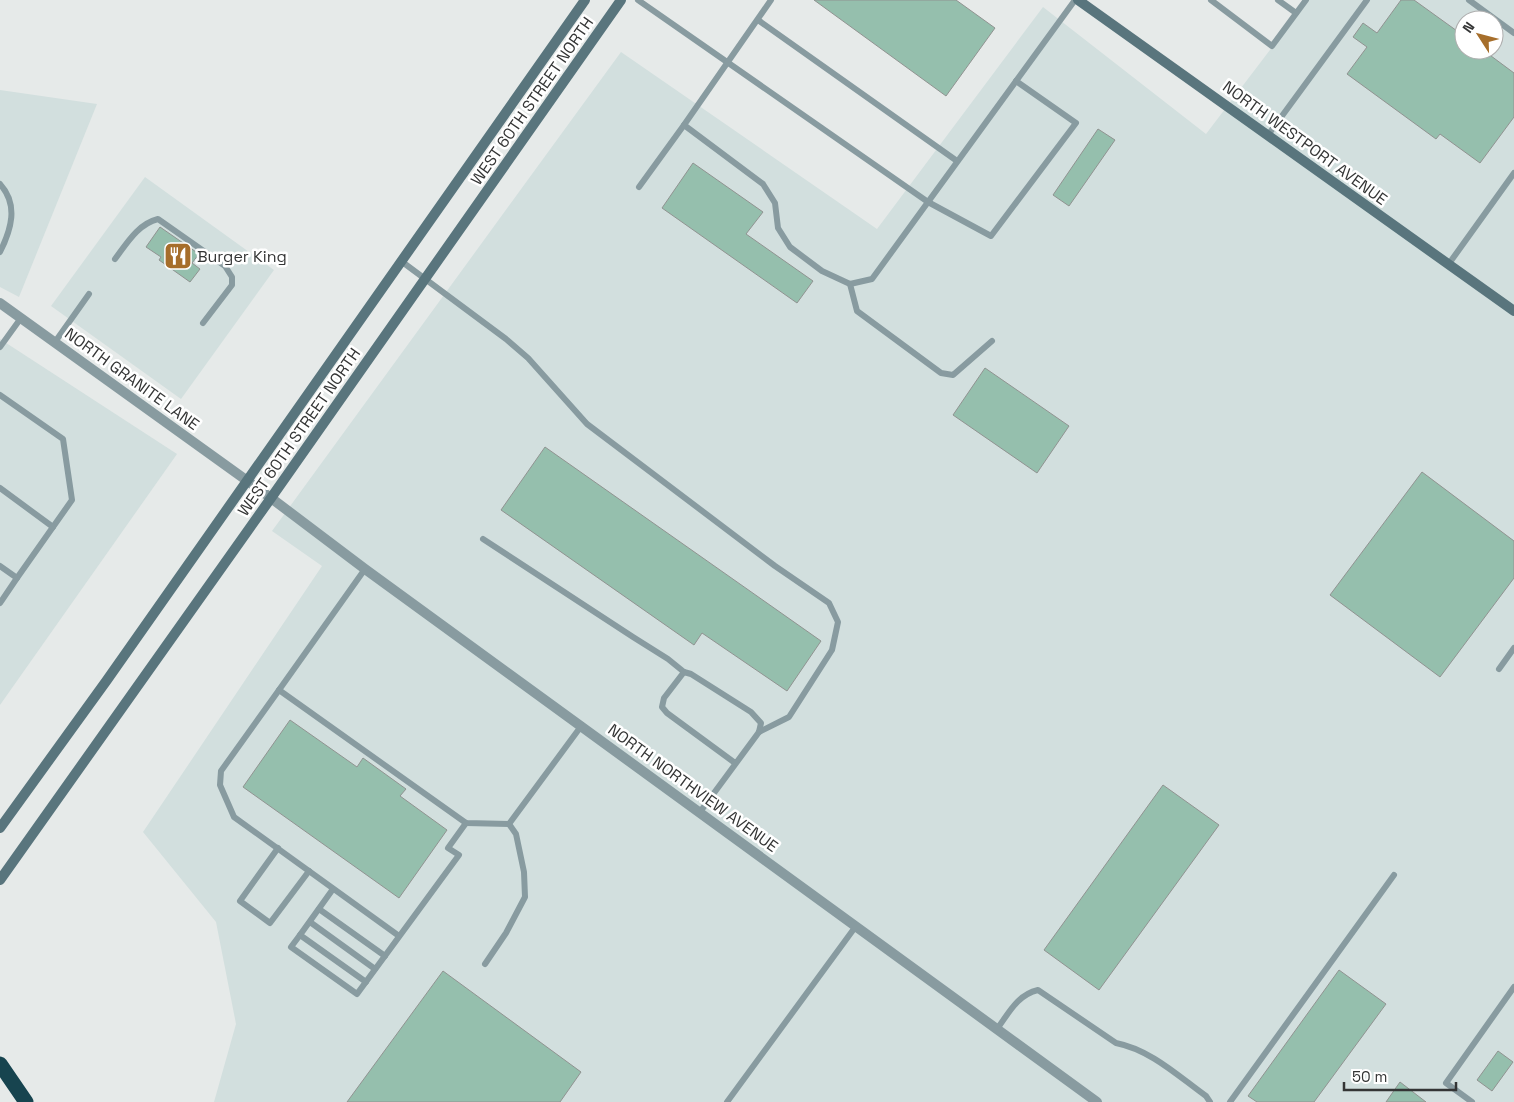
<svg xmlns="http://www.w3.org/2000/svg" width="1514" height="1102" font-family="'Space Grotesk',sans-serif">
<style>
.built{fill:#d2dfde;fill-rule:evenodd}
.building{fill:#95bfad;stroke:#909391}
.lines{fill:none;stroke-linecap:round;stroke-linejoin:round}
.service{stroke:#889ba0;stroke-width:6}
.minor{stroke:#889ba0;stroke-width:10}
.secondary{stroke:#59757d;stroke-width:10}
.motorway{stroke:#17444f;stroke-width:15}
.labels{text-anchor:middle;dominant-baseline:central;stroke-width:5;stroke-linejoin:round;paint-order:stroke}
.street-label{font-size:16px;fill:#343535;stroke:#fff}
.poi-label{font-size:16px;fill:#343535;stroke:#fff;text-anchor:start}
</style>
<rect width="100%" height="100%" fill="#e6eae9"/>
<g class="built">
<path d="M1308 0H1514V1102H214L236 1024 216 922 143 832 322 566 272 531 621 52 877 229 1043 7 1206 134ZM1464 20H1494V50H1464Z"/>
<path d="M0 90 97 104 19 297 0 287Z"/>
<path d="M145 177 274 270 181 399 51 306Z"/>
<path d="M0 339 177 454 0 705Z"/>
</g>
<g class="building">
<path d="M814 0H956L995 28 946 96Z"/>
<path d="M1401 0H1414L1464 36V50H1483L1514 73V117L1480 163 1440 134 1436 139 1347 74 1367 47 1353 37 1363 23 1377 33Z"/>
<path d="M1098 129 1115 140 1069 206 1053 195Z"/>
<path d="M693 163 763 212 746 234 813 281 797 303 662 208Z"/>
<path d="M160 227 199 254 192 263 200 269 190 282 159 260 161 257 146 247Z"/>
<path d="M985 368 1069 426 1037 473 953 415Z"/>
<path d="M545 447 821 641 787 691 702 633 694 645 501 510Z"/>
<path d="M1422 472 1514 541V578L1440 677 1330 595Z"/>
<path d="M290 720 357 767 363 758 406 789 400 796 447 830 399 898 243 787Z"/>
<path d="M1163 785 1219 825 1099 990 1044 950Z"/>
<path d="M1339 970 1386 1004 1314 1102H1257L1248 1096Z"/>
<path d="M443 971 581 1072 560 1102H347Z"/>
<path d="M1498 1051 1513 1062 1492 1091 1477 1080Z"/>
<path d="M1400 1082 1426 1102H1386Z"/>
</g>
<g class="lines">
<g class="service">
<path d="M638 0 928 202 991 236 1076 123 1016 81"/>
<path d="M771 0 684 125 763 184 775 203 778 228 790 247 822 271 850 284 872 279 1075 0"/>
<path d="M1211 0 1272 46 1306 0"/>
<path d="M1278 0 1296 13"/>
<path d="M1469 0 1514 33"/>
<path d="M758 20 957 161"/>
<path d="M1268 135 1367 0"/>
<path d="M0 184C19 205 11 230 0 252"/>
<path d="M639 187 684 125"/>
<path d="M115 259C127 243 138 224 158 219L225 266 232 277V285L203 323"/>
<path d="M401 261 506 339 528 358 587 424 775 566 829 603 838 622 832 650 789 717 759 732"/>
<path d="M1448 265 1514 173"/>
<path d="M850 284 857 311 941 373 953 375 992 341"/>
<path d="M55 342 89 294"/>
<path d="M0 347 21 318"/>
<path d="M0 395 63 439 72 500 17 578"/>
<path d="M0 488 53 527"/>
<path d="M483 539 633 637 668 659 684 672"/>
<path d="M0 566 17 578 0 603"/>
<path d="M365 569 279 690 466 823 509 824 582 725"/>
<path d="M1499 669 1514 648"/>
<path d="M279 690 221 771 220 785 234 817 399 936"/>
<path d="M700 812 759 732 761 723 751 712 691 674 684 672 664 698 662 707 667 713 735 763"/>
<path d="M278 848 240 901 270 923 309 871"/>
<path d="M333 889 300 935 366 982"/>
<path d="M319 909 385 956"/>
<path d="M310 922 375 969"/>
<path d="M300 935 291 947 357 994 459 855 448 848 466 823"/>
<path d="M485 964 506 933 525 897 524 872 516 834 509 824"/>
<path d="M997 1029C1009 1013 1017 995 1038 990L1116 1043C1151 1050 1178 1076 1206 1096L1210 1102"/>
<path d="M727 1102 856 926"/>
<path d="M1230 1102 1394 875"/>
<path d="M1472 1102 1446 1083 1514 987"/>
</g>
<path class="minor" d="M0 303 271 498 365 569 1097 1102"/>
<g class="secondary">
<path d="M1078 0 1514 311"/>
<path d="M0 828 107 680 585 0"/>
<path d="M0 880 271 498 621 0"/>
</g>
<path class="motorway" d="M0 1064 26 1102"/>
</g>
<defs>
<symbol id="restaurant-square" viewBox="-11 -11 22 22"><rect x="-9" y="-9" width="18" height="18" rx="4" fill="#a66e2b" stroke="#fff"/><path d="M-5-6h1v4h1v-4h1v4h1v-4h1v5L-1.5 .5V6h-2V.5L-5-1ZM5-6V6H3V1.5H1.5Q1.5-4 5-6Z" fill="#fff"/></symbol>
</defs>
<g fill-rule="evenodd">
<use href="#restaurant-square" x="162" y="240" width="32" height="32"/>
</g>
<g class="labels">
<g class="street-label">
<text transform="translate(532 101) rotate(-55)">WEST 60TH STREET NORTH</text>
<text transform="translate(1305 143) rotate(36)">NORTH WESTPORT AVENUE</text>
<text transform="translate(132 379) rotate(36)">NORTH GRANITE LANE</text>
<text transform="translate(299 432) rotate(-55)">WEST 60TH STREET NORTH</text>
<text transform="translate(693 788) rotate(36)">NORTH NORTHVIEW AVENUE</text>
</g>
<g class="poi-label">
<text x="197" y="256">Burger King</text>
</g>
</g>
<g transform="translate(1479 35) rotate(306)"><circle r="24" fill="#ffffff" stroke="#aeaeae"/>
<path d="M0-4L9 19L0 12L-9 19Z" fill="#a66e2b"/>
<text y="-8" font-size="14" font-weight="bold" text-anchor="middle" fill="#343535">N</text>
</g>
<path d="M1344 1082v8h112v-8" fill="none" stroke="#343535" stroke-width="2.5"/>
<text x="1352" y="1082" font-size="15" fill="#343535" stroke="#ffffff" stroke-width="4" paint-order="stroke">50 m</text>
</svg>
